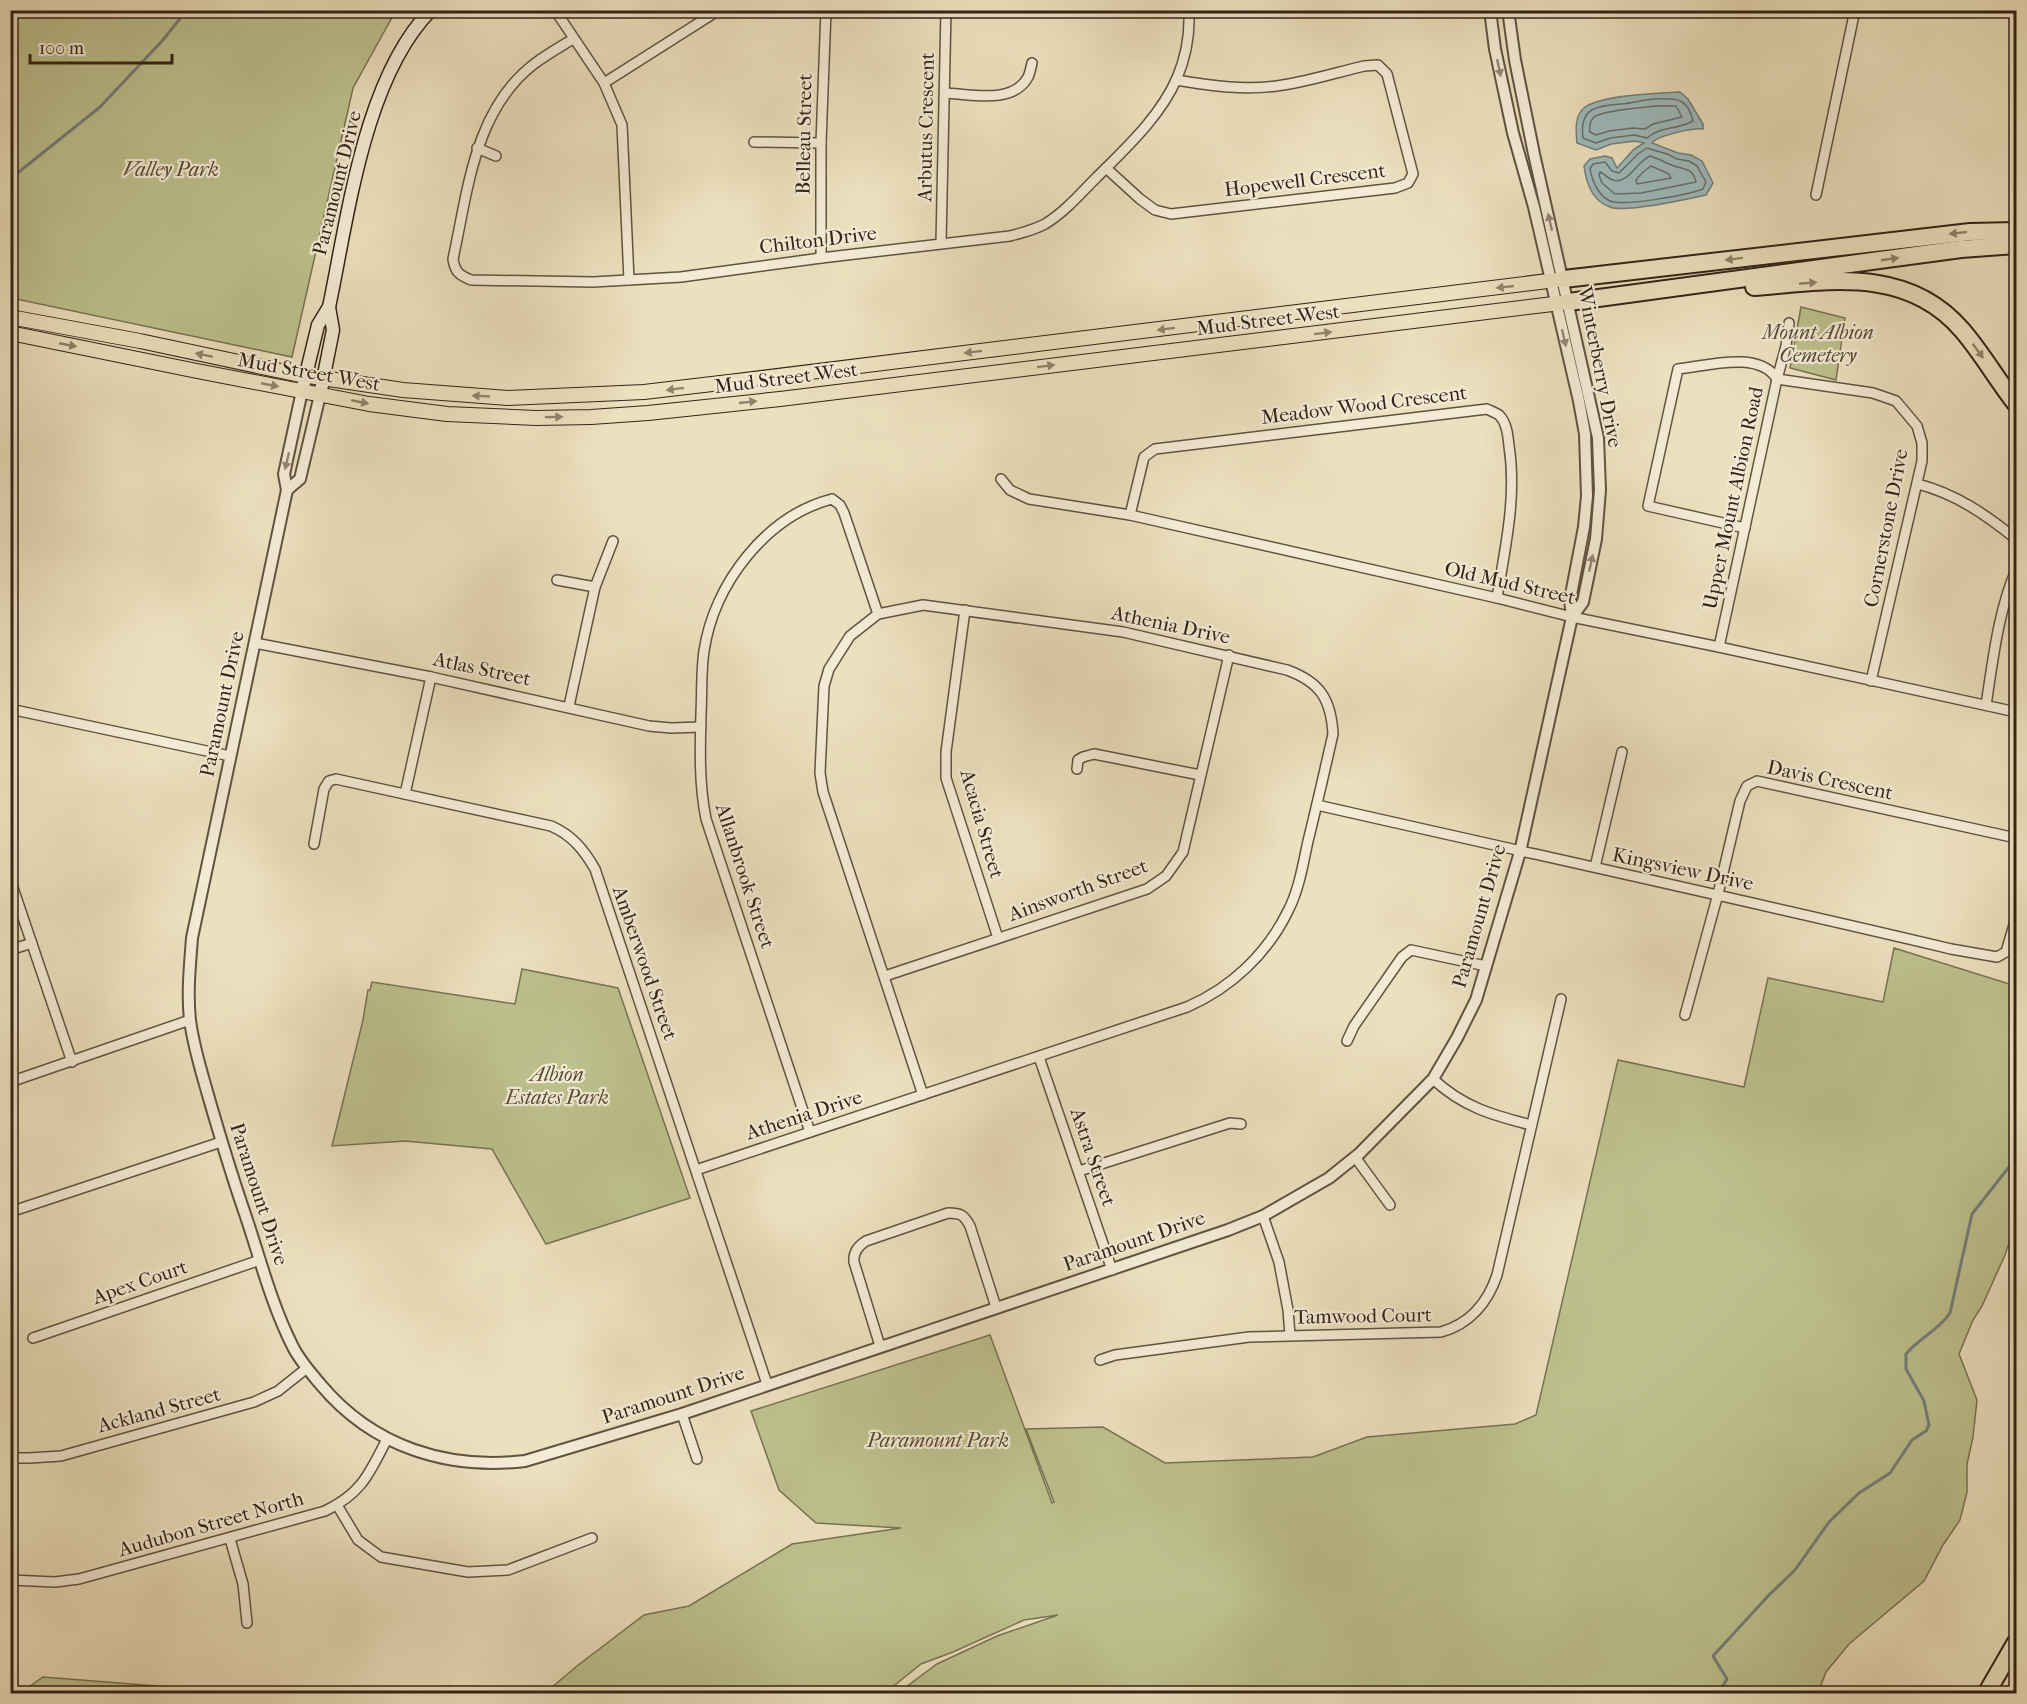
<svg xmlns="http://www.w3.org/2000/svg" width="2027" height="1704" font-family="'IM FELL French Canon',serif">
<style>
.green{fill:#bdc18e;stroke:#787252;stroke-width:1.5}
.water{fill:#9ebabd;stroke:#737e7b;stroke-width:1.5}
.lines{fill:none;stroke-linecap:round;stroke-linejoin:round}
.shore{stroke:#686e6a;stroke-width:1.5}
.stream{stroke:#737e7b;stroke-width:3}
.minor-casing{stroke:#615241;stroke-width:12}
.tertiary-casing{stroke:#615241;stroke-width:14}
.secondary-casing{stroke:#332317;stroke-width:15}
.primary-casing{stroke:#332317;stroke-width:16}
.motorway-casing{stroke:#332317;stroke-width:20}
.minor{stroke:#f3ebd5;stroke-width:9}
.tertiary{stroke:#f3ebd5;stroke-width:10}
.secondary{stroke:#f3ebd5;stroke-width:12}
.primary{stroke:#ece0be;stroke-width:14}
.motorway{stroke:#ece0be;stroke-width:16}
.oneway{fill:#938776}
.oneway2{fill:#90826a}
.labels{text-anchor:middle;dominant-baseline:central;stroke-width:4.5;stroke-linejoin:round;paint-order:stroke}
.street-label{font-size:20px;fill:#332317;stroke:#f3ebd5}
.park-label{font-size:20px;font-style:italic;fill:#564a35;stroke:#f3ebd5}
</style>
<rect width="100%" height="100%" fill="#ece0be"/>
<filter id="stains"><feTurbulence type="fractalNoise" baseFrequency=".00333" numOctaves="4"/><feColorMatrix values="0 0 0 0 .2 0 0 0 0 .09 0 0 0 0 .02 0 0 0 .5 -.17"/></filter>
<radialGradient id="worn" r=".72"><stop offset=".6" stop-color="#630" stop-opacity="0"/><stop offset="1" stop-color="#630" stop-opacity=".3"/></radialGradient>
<g class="green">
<path d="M10 11H399L394 14 353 88 292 357 11 298Z"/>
<path d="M1801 307 1845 318 1836 380 1790 368Z"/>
<path d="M1894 948 2016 986V1222L2005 1255 1982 1306 1973 1320 1959 1354 1977 1400 1973 1437 1967 1464V1492L1960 1520 1943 1545 1924 1581 1849 1644 1826 1672 1818 1693H898L937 1664 997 1636 1058 1615 1024 1620 953 1652 921 1664 885 1693H545L577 1666 644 1615 689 1606 792 1544 901 1528 816 1523 779 1490 751 1411 990 1335 1052 1503 1054 1502 1026 1429 1103 1427 1165 1463 1313 1457 1367 1437 1515 1424 1536 1415 1618 1060 1744 1087 1768 978 1883 1002Z"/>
<path d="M522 969 618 988 690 1198 546 1244 492 1149 405 1141 332 1146 363 1020 368 990H370L372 982 515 1004Z"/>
<path d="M43 1677 157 1686 159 1693H20Z"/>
<path d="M449 1686 471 1693H376Z"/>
</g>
<path class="water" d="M1680 92 1688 99 1703 124V129C1693 128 1658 135 1652 143L1678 153 1691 155 1702 161 1713 183 1706 195C1688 199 1625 213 1610 207 1592 201 1586 182 1584 166L1590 159 1605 156 1612 158 1617 168 1634 149 1644 143 1635 141 1611 144 1596 150 1577 143C1576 132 1574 116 1584 108 1598 95 1659 93 1680 92Z"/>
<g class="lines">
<g class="shore">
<path d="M1654 99C1675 98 1688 97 1693 121 1677 130 1661 126 1647 138L1634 135 1610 138 1596 143 1583 138C1579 108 1596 106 1621 104 1632 103 1643 100 1654 99Z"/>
<path d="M1655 106H1676L1682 117 1653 124 1645 129 1633 128 1609 131 1596 135 1590 132C1589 127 1590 122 1593 118 1600 110 1642 108 1655 106Z"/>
<path d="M1647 148 1667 154 1677 159 1689 161 1697 166 1706 182 1703 189C1687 195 1631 205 1614 202 1600 200 1592 181 1590 169L1593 164 1605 162 1612 171 1619 173 1638 154Z"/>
<path d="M1650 156C1659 159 1666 163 1674 166 1686 170 1693 168 1696 182L1641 193 1615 194 1602 183 1599 175 1600 172C1605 174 1608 179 1613 180 1628 185 1637 161 1650 156Z"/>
<path d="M1651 166 1669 174 1671 178 1637 184 1636 180 1642 173Z"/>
</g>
<g class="stream">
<path d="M10 179 100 107 162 41 187 10"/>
<path d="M1718 1694 1727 1679 1713 1656 1768 1596 1795 1570 1829 1522 1859 1493 1890 1473 1912 1440 1926 1431 1929 1425 1924 1401 1906 1369V1354C1919 1338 1939 1330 1950 1313L1972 1214 2009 1167 2016 1161"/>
</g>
<defs>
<g id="minor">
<path d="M555 10 604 83 622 125 629 280"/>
<path d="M573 39C560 47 546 55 534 64 474 110 468 191 453 259 455 272 459 275 471 280L593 282 681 277 821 258 1010 236C1022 233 1034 230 1045 224 1065 212 1080 194 1096 178 1126 148 1160 117 1177 78 1186 57 1190 33 1189 10"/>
<path d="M604 83 719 10"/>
<path d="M945 93C970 94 1013 105 1028 77 1030 73 1031 67 1032 63"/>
<path d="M754 142 821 143"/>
<path d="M477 148 496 156"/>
<path d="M1106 168 1140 199 1155 210 1171 214 1395 188 1408 183 1413 174 1387 74 1378 65 1364 66C1338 72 1310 81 1283 85 1247 91 1212 86 1176 80"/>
<path d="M1816 195 1855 10"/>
<path d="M941 243 946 10"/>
<path d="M821 258V143L826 10"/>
<path d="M1001 479 1010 490 1029 499 1130 515 1497 598 1572 617 1719 647 2016 712"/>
<path d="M1918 484C1956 494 1985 514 2016 539"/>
<path d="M1130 515 1144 457 1155 449 1487 409C1491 411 1496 413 1499 415 1507 423 1508 436 1509 446 1517 497 1505 548 1497 598"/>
<path d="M1745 528 1648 506 1678 369C1707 366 1759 350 1777 379L1873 393 1896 401 1917 426 1922 443V461L1871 681"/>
<path d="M557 580 595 587"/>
<path d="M965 610 946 752V778L998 938"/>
<path d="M255 643 431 677 649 726 671 728 701 727"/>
<path d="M1719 647 1777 379 1786 346 1789 323"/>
<path d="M1986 705C1993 660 1998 612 2016 570"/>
<path d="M569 706 595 587 613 541"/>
<path d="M10 709 230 756"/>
<path d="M1077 769 1078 760 1083 757 1094 754 1200 775"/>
<path d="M405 794 431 677"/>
<path d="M1317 805C1528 853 1740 899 1951 949L1997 957 2006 952 2016 918"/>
<path d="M314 844 324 789 329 781 336 779 551 826C572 835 584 850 595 869L767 1384"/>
<path d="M1595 867 1622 752"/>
<path d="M10 879 72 1062"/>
<path d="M10 950 32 943"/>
<path d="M885 976 1147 889 1166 876 1183 852 1229 655"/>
<path d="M1685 1015 1718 894 1740 801 1747 786 1757 781 2016 838"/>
<path d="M1347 1041 1354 1026 1402 957 1411 950 1486 966"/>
<path d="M1039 1057 1112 1270"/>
<path d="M1433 1079C1463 1107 1492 1115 1531 1125"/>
<path d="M10 1082 190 1020"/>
<path d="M810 1132 706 819C699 784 700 749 701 714 702 694 701 671 704 651 714 584 766 516 832 499L840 505 844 513 878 614"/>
<path d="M1355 1157 1390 1205"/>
<path d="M696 1170C860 1116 1024 1062 1187 1007 1231 988 1267 954 1288 911 1299 890 1303 864 1308 841 1317 805 1325 769 1333 734 1331 699 1320 682 1287 670L1123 632 923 605 878 614 850 636 829 669 824 686 820 773 823 792 923 1095"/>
<path d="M1079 1171 1230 1123 1241 1124"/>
<path d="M10 1212 221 1142"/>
<path d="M1263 1216 1279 1262 1288 1310 1290 1335"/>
<path d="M33 1338 260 1260"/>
<path d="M880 1346 854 1262C853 1252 858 1246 866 1241L948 1213C961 1213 964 1215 970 1226L996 1307"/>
<path d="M1100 1360 1115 1355 1249 1337 1441 1332C1470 1324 1488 1302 1497 1275L1561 999"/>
<path d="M682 1414 697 1459"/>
<path d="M10 1458H29L61 1456 254 1402 278 1391 307 1368"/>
<path d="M337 1505 358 1540 381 1557 468 1572 508 1570 592 1538"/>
<path d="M230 1539 243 1584 247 1623"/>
<path d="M10 1580 55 1582 79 1579 325 1511C362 1493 369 1474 387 1439"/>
</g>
<g id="tertiary">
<path d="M1508 10 1515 60 1534 154 1598 438 1600 490 1596 539 1583 602 1572 617"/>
<path d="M302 391 284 474 287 490 192 938C190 965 187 992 190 1020 193 1045 201 1070 208 1095 219 1133 230 1170 243 1208 259 1254 270 1301 292 1345 299 1360 311 1373 321 1385 373 1447 447 1470 525 1461L682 1414 1228 1230 1263 1216 1329 1178 1359 1154 1433 1079 1457 1038 1476 1000 1520 852 1572 617 1570 600 1584 527 1587 496 1585 434 1579 401 1534 207 1513 133 1495 49 1490 10"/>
<path d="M287 490 300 479 320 395"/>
</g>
<g id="secondary">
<path d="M302 391 318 325 329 307C348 217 364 78 431 10"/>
<path d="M320 395 333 330 329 307"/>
</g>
<g id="primary">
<path d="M10 317 140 341 295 374 403 390 508 398 644 392 729 382 1564 279"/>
<path d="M10 333 197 371 369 404 447 414 536 418 591 417 648 413 780 399 1569 302"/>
</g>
<g id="motorway">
<path d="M1564 279 1970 232 2016 231"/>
<path d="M1754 287C1829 281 1907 266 1962 330 1982 353 1997 380 2016 404"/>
<path d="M1569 302 1961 249 2016 245"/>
<path d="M1986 1694 2016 1642"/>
</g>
</defs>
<use href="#minor" class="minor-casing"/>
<use href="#tertiary" class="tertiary-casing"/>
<use href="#secondary" class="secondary-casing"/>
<use href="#primary" class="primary-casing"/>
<use href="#motorway" class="motorway-casing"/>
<use href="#minor" class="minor"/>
<use href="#tertiary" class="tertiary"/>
<use href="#secondary" class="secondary"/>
<use href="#primary" class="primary"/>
<use href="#motorway" class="motorway"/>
</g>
<defs><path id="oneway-solid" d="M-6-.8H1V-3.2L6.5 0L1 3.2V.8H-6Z" transform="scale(1.5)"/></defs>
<g class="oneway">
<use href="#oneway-solid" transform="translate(1499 68) rotate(78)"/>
<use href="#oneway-solid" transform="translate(1550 222) rotate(-103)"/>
<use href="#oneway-solid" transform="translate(1564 338) rotate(77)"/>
<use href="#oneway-solid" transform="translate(287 461) rotate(103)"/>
<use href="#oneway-solid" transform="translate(1591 563) rotate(-78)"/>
</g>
<g class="oneway2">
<use href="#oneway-solid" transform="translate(1958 233) rotate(174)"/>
<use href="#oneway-solid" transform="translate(1734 259) rotate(173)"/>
<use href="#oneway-solid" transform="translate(1890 259) rotate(-8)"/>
<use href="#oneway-solid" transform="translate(1808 283) rotate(-5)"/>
<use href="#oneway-solid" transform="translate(1505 287) rotate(174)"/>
<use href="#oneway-solid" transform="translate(1166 329) rotate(173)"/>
<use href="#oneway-solid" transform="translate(1323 333) rotate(-7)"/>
<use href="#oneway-solid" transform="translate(68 345) rotate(11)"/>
<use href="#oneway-solid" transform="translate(1978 351) rotate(53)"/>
<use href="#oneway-solid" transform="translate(973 352) rotate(173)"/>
<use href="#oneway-solid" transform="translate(204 355) rotate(-168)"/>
<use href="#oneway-solid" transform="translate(1046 366) rotate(-7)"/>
<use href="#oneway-solid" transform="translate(270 385) rotate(11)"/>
<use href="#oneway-solid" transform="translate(675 389) rotate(173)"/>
<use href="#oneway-solid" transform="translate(481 396) rotate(-177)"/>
<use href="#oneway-solid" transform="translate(360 402) rotate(11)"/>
<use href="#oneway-solid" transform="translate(748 402) rotate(-6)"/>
<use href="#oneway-solid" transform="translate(554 417) rotate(-1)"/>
</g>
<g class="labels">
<g class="street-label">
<text transform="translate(926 127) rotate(-89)">Arbutus Crescent</text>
<text transform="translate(804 134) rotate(-89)">Belleau Street</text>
<text transform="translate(1305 180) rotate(-7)">Hopewell Crescent</text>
<text transform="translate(337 183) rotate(-76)">Paramount Drive</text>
<text transform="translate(818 240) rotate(-7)">Chilton Drive</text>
<text transform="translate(1268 320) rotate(-7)">Mud Street West</text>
<text transform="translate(1600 367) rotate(79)">Winterberry Drive</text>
<text transform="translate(309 372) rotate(10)">Mud Street West</text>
<text transform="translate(786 378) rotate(-7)">Mud Street West</text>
<text transform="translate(1364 405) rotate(-7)">Meadow Wood Crescent</text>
<text transform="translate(1733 498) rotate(-78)">Upper Mount Albion Road</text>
<text transform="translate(1886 528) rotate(-79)">Cornerstone Drive</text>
<text transform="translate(1510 583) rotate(13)">Old Mud Street</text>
<text transform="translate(1171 625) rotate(12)">Athenia Drive</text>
<text transform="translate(482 669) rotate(12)">Atlas Street</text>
<text transform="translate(222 704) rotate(-78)">Paramount Drive</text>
<text transform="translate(1830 780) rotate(12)">Davis Crescent</text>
<text transform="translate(982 824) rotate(74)">Acacia Street</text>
<text transform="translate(1683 869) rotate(12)">Kingsview Drive</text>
<text transform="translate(745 876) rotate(72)">Allanbrook Street</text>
<text transform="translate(1078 890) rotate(-20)">Ainsworth Street</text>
<text transform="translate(1479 916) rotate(-74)">Paramount Drive</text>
<text transform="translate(645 963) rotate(71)">Amberwood Street</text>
<text transform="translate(804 1115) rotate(-18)">Athenia Drive</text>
<text transform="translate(1093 1157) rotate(71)">Astra Street</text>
<text transform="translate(259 1194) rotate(72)">Paramount Drive</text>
<text transform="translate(1134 1241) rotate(-19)">Paramount Drive</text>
<text transform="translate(140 1282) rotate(-19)">Apex Court</text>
<text transform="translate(1363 1316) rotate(-1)">Tamwood Court</text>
<text transform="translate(673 1395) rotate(-18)">Paramount Drive</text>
<text transform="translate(159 1410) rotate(-15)">Ackland Street</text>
<text transform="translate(211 1524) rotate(-16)">Audubon Street North</text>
</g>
<g class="park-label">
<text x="171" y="169">Valley Park</text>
<text x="1818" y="332">Mount Albion<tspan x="1818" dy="23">Cemetery</tspan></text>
<text x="557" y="1074">Albion<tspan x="557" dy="23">Estates Park</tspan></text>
<text x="938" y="1440">Paramount Park</text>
</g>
</g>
<rect width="2027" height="1704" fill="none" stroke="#ece0be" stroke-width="36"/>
<rect x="12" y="12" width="2003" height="1680" fill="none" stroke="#332317" stroke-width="3"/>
<rect x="18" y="18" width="1991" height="1668" fill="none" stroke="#332317" stroke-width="1.5"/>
<path d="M30 54v9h142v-9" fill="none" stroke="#332317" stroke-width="3"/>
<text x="39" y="54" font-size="18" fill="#332317" stroke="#f3ebd5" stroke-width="4.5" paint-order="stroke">100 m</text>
<rect width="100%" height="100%" filter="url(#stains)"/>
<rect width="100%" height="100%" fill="url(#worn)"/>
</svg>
